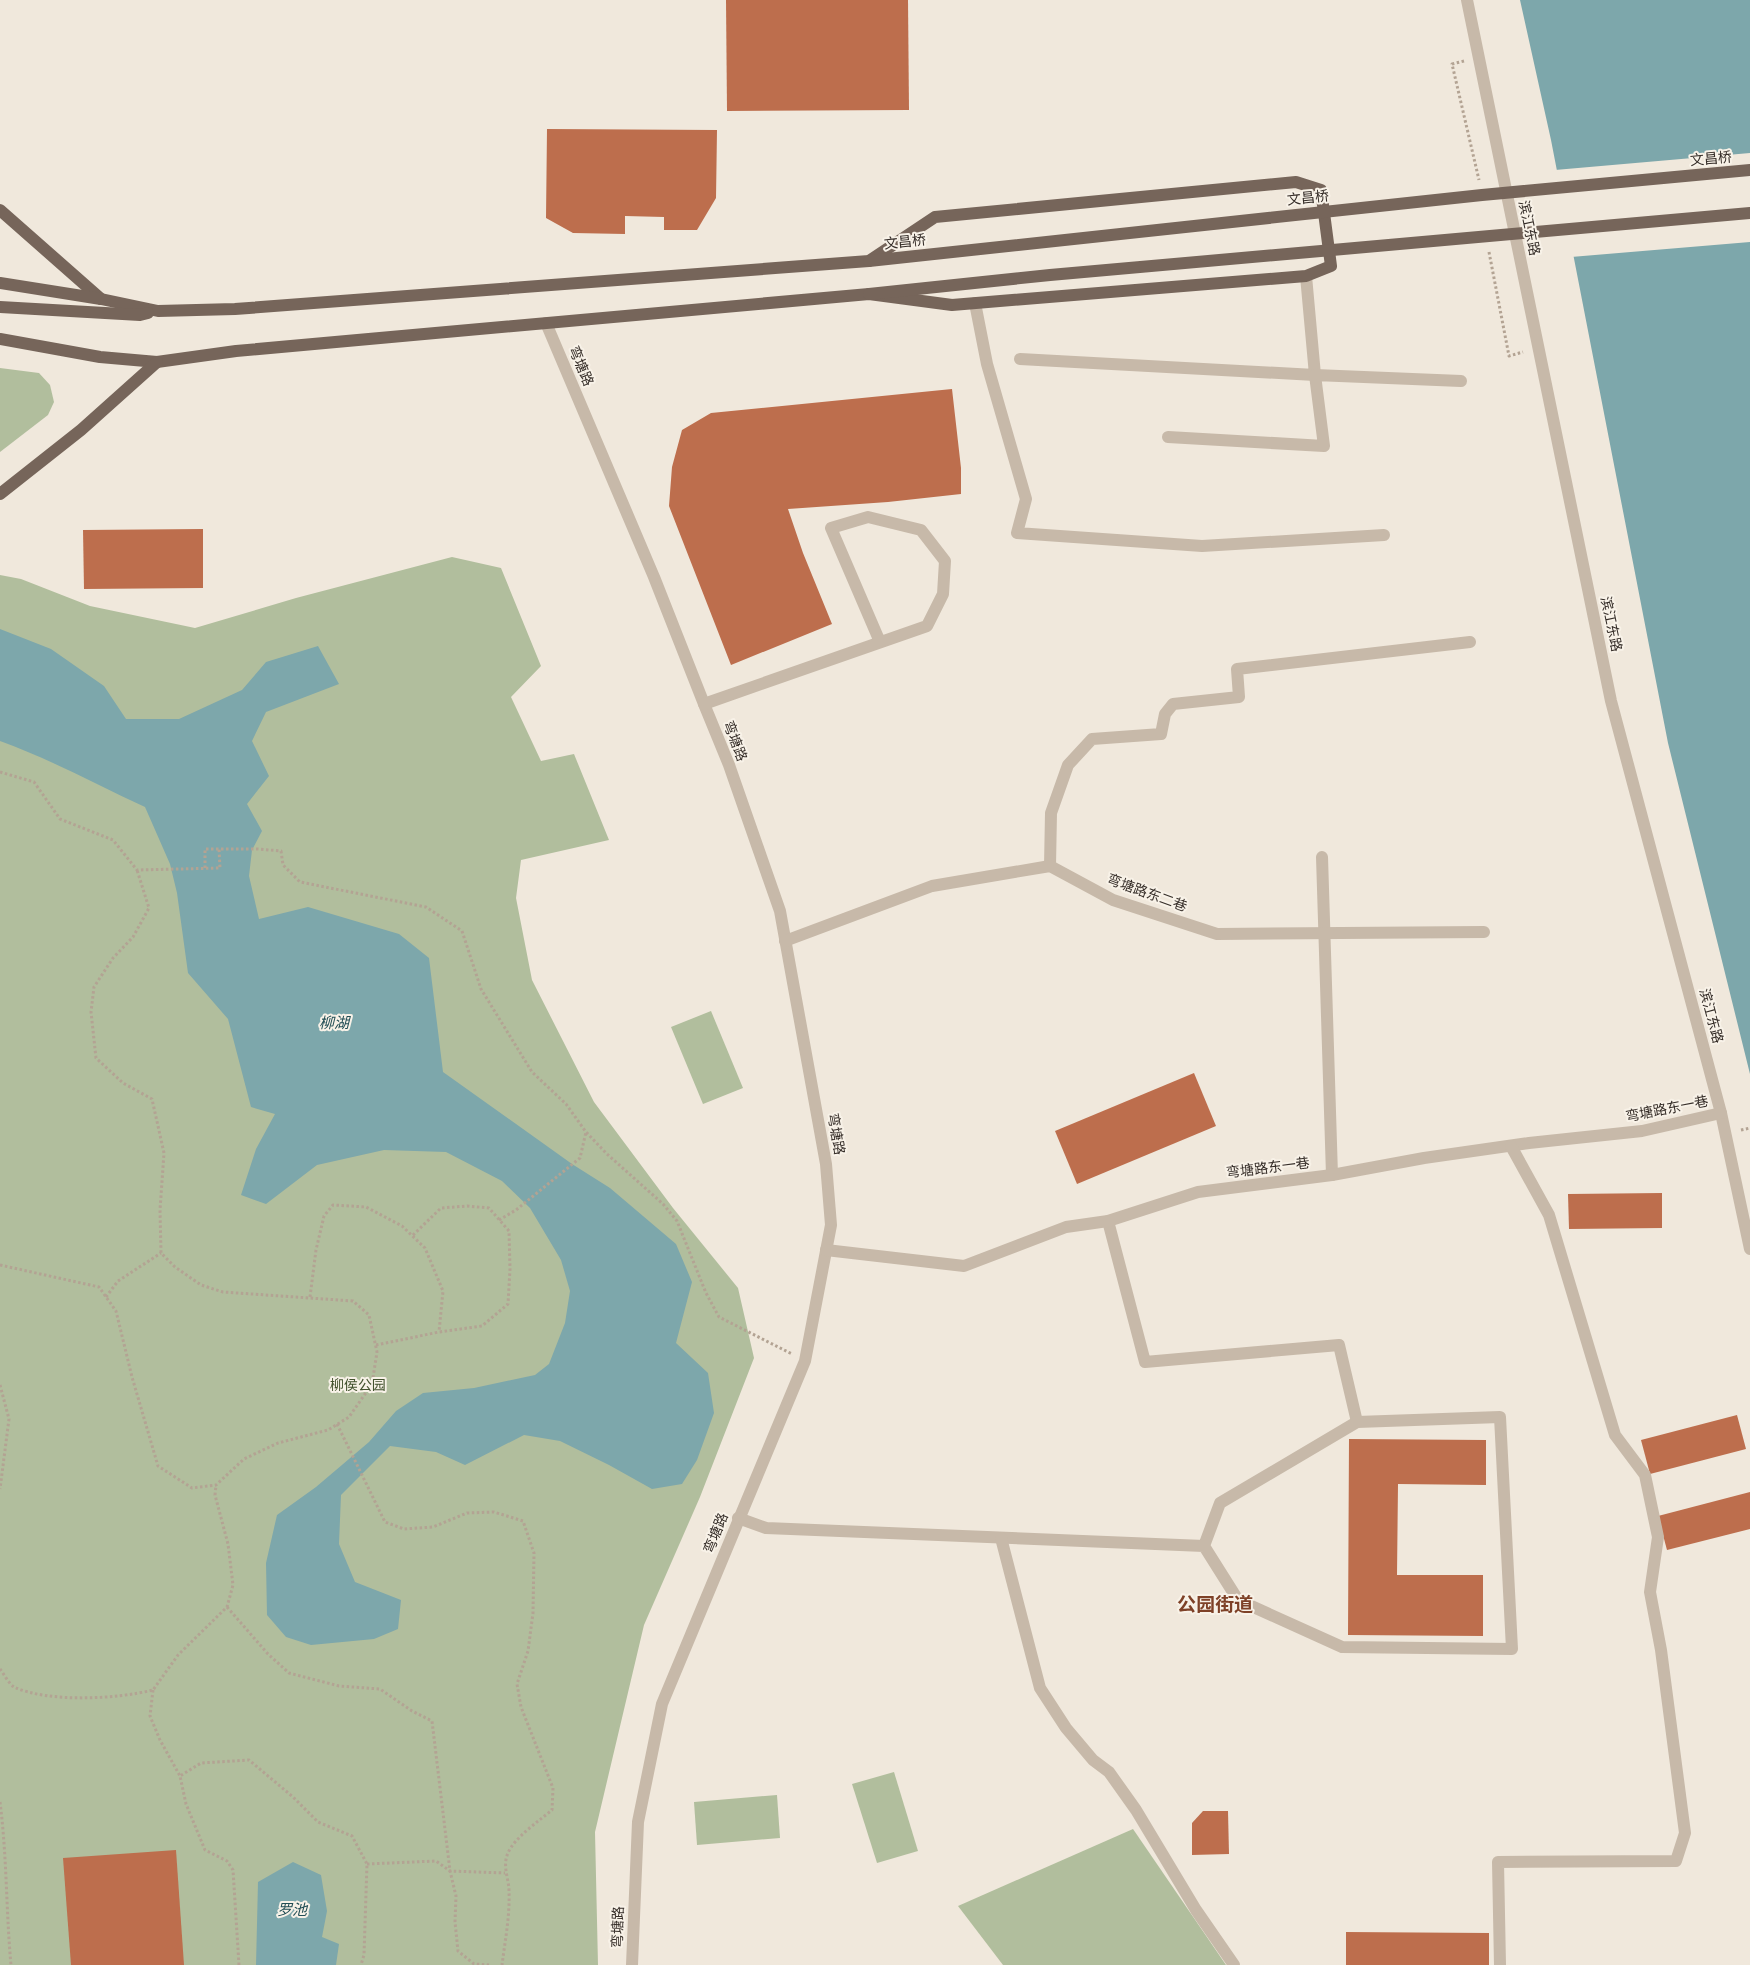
<svg xmlns="http://www.w3.org/2000/svg" width="1750" height="1965" font-family="'Varela Round','Noto Sans SC',sans-serif">
<style>
.green{fill:#b1be9d}
.water{fill:#7da7ab}
.pier{fill:#f0e8dc}
.building{fill:#bd6e4d}
.lines{fill:none;stroke-linecap:round;stroke-linejoin:round}
.path{stroke:#b3a393;stroke-width:3;stroke-dasharray:2.5 2.5;stroke-linecap:butt}
.minor{stroke:#c7b9a9;stroke-width:12}
.major{stroke:#76655a;stroke-width:12}
.major-bridge{stroke:#76655a;stroke-width:12}
.labels{text-anchor:middle;dominant-baseline:central;stroke-width:4;stroke-linejoin:round;paint-order:stroke}
.street-label{font-size:14px;fill:#352d28;stroke:#f8f2e8}
.park-label{font-size:14px;fill:#43522e;stroke:#f8f2e8}
.water-label{font-size:15px;font-style:italic;fill:#214d54;stroke:#f8f2e8}
.district-label{font-size:19px;font-weight:bold;fill:#7e4127;stroke:#f8f2e8}
</style>
<rect width="100%" height="100%" fill="#f0e8dc"/>
<g class="green">
<path d="M0 368 39 373 50 385 54 402 48 415 0 452Z"/>
<path d="M452 557 501 568 541 666 511 697 541 761 574 754 609 840 521 860 516 898 532 980 594 1102 673 1208 738 1288 754 1358 700 1497 644 1625 595 1832 598 1965H0V575L21 579 90 606 195 628 296 598Z"/>
<path d="M711 1011 743 1088 703 1104 671 1027Z"/>
<path d="M894 1772 918 1851 877 1863 852 1784Z"/>
<path d="M777 1795 780 1838 697 1845 694 1802Z"/>
<path d="M1133 1829 1226 1965H1003L958 1906Z"/>
</g>
<g class="water">
<path d="M1520 0H1750V1074L1668 743 1551 140Z"/>
<path d="M0 629 51 649 104 686 126 719H179L242 690 266 662 318 646 339 684 266 712 252 741 269 776 247 804 262 831 252 850 249 876 259 919 308 907 399 934 429 958 443 1072 572 1164 610 1188 676 1244 692 1282 676 1343 708 1373 714 1413 697 1460 682 1484 652 1489 609 1465 560 1441 524 1435 465 1465 436 1452 390 1446 341 1495 339 1544 355 1582 401 1600 398 1629 374 1639 311 1645 286 1637 267 1615 266 1563 277 1515 316 1487 369 1442 396 1411 423 1393 474 1388 535 1375 549 1364 565 1323 570 1291 561 1260 530 1208 502 1181 446 1152 384 1150 317 1165 266 1204 241 1195 256 1149 275 1114 251 1107 228 1019 188 973 177 893 170 864 145 807C97 785 50 759 0 741Z"/>
<path d="M293 1862 321 1875 327 1911 322 1937 339 1944 336 1965H256L258 1882Z"/>
</g>
<path class="pier" d="M1750 153V242L1571 257 1555 170Z"/>
<g class="building">
<path d="M726 0H908L909 110 727 111Z"/>
<path d="M547 129 717 130 716 198 697 230H664V217L625 216V234L573 233 546 218Z"/>
<path d="M952 389 961 468V494L888 502 788 509 803 553 832 624 731 665 669 506 672 467 682 430 711 413Z"/>
<path d="M203 529V588L84 589 83 530Z"/>
<path d="M1194 1073 1216 1126 1077 1184 1055 1131Z"/>
<path d="M1662 1193V1228L1569 1229 1568 1194Z"/>
<path d="M1737 1415 1746 1449 1650 1474 1641 1440Z"/>
<path d="M1349 1439 1486 1440V1485L1398 1484 1397 1575H1483V1636L1348 1635Z"/>
<path d="M1750 1492V1529L1667 1550 1658 1516Z"/>
<path d="M1203 1811H1228L1229 1854 1192 1855V1823Z"/>
<path d="M176 1850 184 1965H71L63 1858Z"/>
<path d="M1346 1932 1489 1933V1965H1346Z"/>
</g>
<g class="lines">
<g class="path">
<path d="M1464 61 1452 64 1479 180"/>
<path d="M1489 252 1509 356 1523 352"/>
<path d="M0 772 34 782 60 819 113 840 137 870 220 868 219 849"/>
<path d="M205 868V849H258L281 851 283 865 300 882 426 907 462 931 481 989 532 1072 566 1104 586 1132 607 1154 663 1204 677 1221 706 1293 719 1317 792 1354"/>
<path d="M1741 1130 1750 1128"/>
<path d="M499 1220 516 1210 580 1158 586 1132"/>
<path d="M0 1265 99 1287 116 1311 132 1377 158 1466 192 1488 216 1485 244 1459 278 1443 328 1430 349 1417 372 1384 377 1352 369 1315 353 1301 223 1292 201 1285 175 1267 161 1253 160 1210 164 1153 152 1099 123 1083 96 1058 91 1012 94 987 113 958 133 937 149 908 137 870"/>
<path d="M106 1297 118 1281 161 1253"/>
<path d="M310 1297 316 1250 324 1216 333 1205 366 1207 402 1226 425 1248 443 1291 439 1332"/>
<path d="M376 1345 439 1332 482 1326 508 1304 510 1269 509 1231 489 1208 467 1206 441 1208 412 1236"/>
<path d="M0 1385 9 1419 0 1489"/>
<path d="M337 1424 385 1522 404 1529 433 1527 467 1513 494 1512 523 1521 534 1553 533 1613 528 1651 517 1684 521 1707 553 1788 552 1810C540 1820 514 1838 508 1853 502 1866 509 1879 509 1891 510 1916 505 1941 502 1965"/>
<path d="M227 1607 268 1654 289 1673 339 1686 380 1689 412 1711 432 1721 450 1871 456 1896 455 1922 458 1951 474 1964 489 1965"/>
<path d="M0 1669C4 1674 9 1684 14 1687 49 1703 117 1699 153 1690L178 1655 227 1607 233 1585 228 1544 215 1495 216 1485"/>
<path d="M153 1690 150 1716 160 1740 180 1776"/>
<path d="M0 1802C7 1856 6 1911 11 1965"/>
<path d="M367 1864 436 1861 450 1871 505 1873"/>
<path d="M239 1965 233 1870 227 1861 205 1850 186 1804 180 1776 201 1763 249 1760 293 1797 318 1822 352 1836 367 1864 364 1955 361 1965"/>
</g>
<g class="minor">
<path d="M1467 0 1611 701 1721 1113 1750 1249"/>
<path d="M975 303 987 364 1026 499 1017 533 1202 546 1384 535"/>
<path d="M546 323 654 577 704 704 729 765 780 911 826 1164 831 1225 805 1361 662 1704 638 1822 632 1965"/>
<path d="M1020 359 1315 375 1306 276"/>
<path d="M1168 437 1324 446 1315 375 1461 381"/>
<path d="M704 704 927 626 943 594 945 561 921 530 868 517 831 528 880 642"/>
<path d="M1322 857 1332 1175"/>
<path d="M1050 866 1051 813 1068 765 1092 739 1161 734 1165 714 1173 704 1239 697 1237 669 1470 642"/>
<path d="M785 941 932 886 1050 866 1113 900 1217 934 1484 932"/>
<path d="M1108 1221 1145 1362 1339 1345 1357 1422"/>
<path d="M826 1250 964 1266 1066 1227 1108 1221 1198 1192 1332 1175 1424 1158 1529 1143 1642 1131 1721 1113"/>
<path d="M738 1518 766 1528 1204 1546 1238 1600 1342 1647 1512 1649 1500 1417 1357 1422 1220 1503 1204 1546"/>
<path d="M1001 1538 1040 1688 1066 1728 1093 1760 1109 1772 1136 1810 1196 1910 1234 1965"/>
<path d="M1500 1965 1498 1862 1676 1861 1685 1833 1661 1650 1650 1592 1658 1537 1645 1475 1615 1435 1549 1215 1511 1146"/>
</g>
<g class="major">
<path d="M0 210 101 299"/>
<path d="M0 283 101 299 158 311 235 309 869 261 935 217 1296 182 1321 190 1331 266 1306 276 952 305 869 294 236 351 157 362 100 357 0 339"/>
<path d="M0 307 140 315 148 313"/>
<path d="M0 494 81 430 157 362"/>
</g>
<g class="major-bridge">
<path d="M869 261 1482 195 1750 170"/>
<path d="M869 294 1050 275 1750 213"/>
</g>
</g>
<g class="labels">
<g class="street-label">
<text transform="translate(1711 159) rotate(-5)">文昌桥</text>
<text transform="translate(1308 198) rotate(-6)">文昌桥</text>
<text transform="translate(1529 228) rotate(78)">滨江东路</text>
<text transform="translate(905 242) rotate(-6)">文昌桥</text>
<text transform="translate(581 366) rotate(67)">弯塘路</text>
<text transform="translate(1611 624) rotate(78)">滨江东路</text>
<text transform="translate(735 741) rotate(69)">弯塘路</text>
<text transform="translate(1147 893) rotate(20)">弯塘路东二巷</text>
<text transform="translate(1711 1016) rotate(75)">滨江东路</text>
<text transform="translate(1667 1109) rotate(-11)">弯塘路东一巷</text>
<text transform="translate(836 1134) rotate(80)">弯塘路</text>
<text transform="translate(1268 1168) rotate(-7)">弯塘路东一巷</text>
<text transform="translate(716 1533) rotate(-68)">弯塘路</text>
<text transform="translate(618 1927) rotate(-88)">弯塘路</text>
</g>
<g class="park-label">
<text x="358" y="1385">柳侯公园</text>
</g>
<g class="water-label">
<text x="334" y="1023">柳湖</text>
<text x="292" y="1910">罗池</text>
</g>
<g class="district-label">
<text x="1215" y="1605">公园街道</text>
</g>
</g>
</svg>
